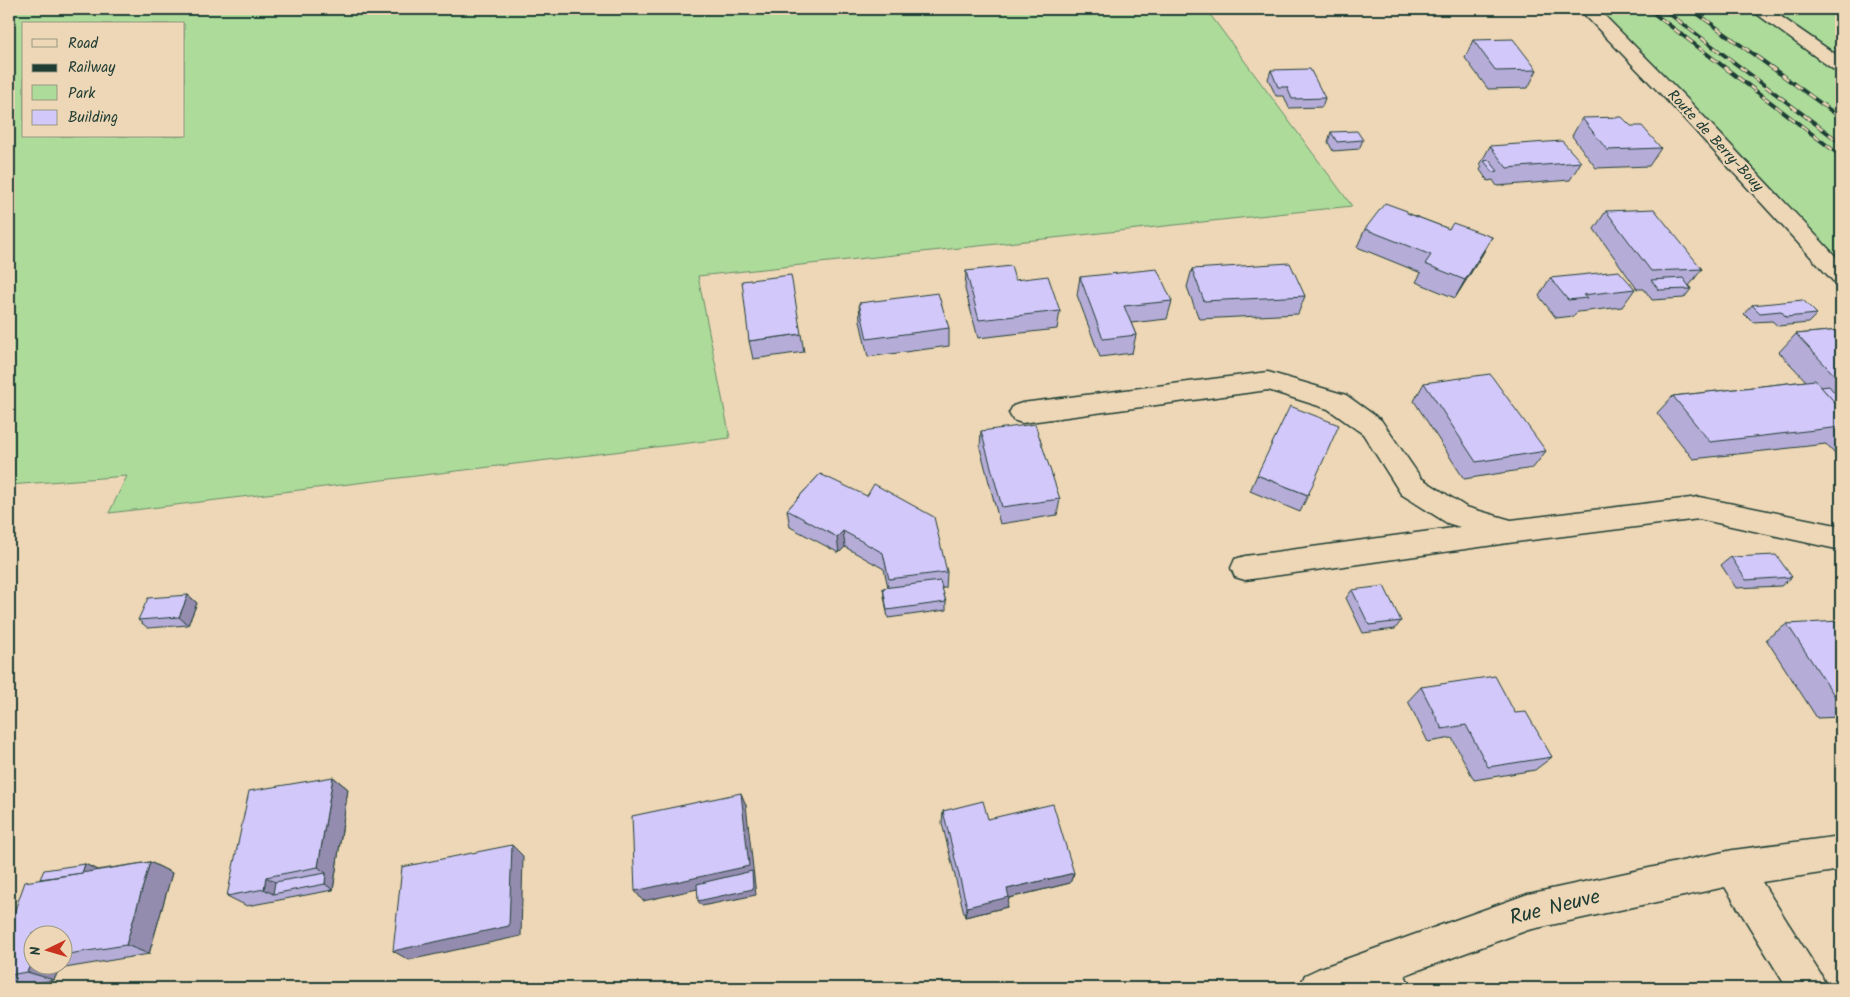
<svg xmlns="http://www.w3.org/2000/svg" width="1850" height="997" font-family="Kalam,sans-serif">
<style>
.green{fill:#addb9a;stroke:#668c67;fill-rule:evenodd}
.lines{fill:none;stroke-linecap:round;stroke-linejoin:round}
.street-casing{stroke:#1f3d34;stroke-width:3}
.secondary-casing{stroke:#1f3d34;stroke-width:3}
.street{fill:#edd7b6;fill-rule:evenodd}
.secondary{fill:#edd7b6;fill-rule:evenodd}
.rail-casing{stroke:#1f3d34;stroke-width:4}
.rail{stroke:#edd7b6;stroke-width:2.5;stroke-dasharray:8;stroke-linecap:butt}
.wall{fill:#b5acd7;stroke:#1f3d34;fill-rule:evenodd}
.shaded-wall{fill:#948caf;stroke:#1f3d34}
.building{fill:#d3c8fa;stroke:#1f3d34}
.labels{text-anchor:middle;dominant-baseline:central;stroke-width:4;stroke-linejoin:round;paint-order:stroke}
.far-street-label{font-size:15px;fill:#1f3d34;stroke:#edd7b6}
.near-street-label{font-size:21px;fill:#1f3d34;stroke:#edd7b6}
</style>
<rect width="100%" height="100%" fill="#edd7b6"/>
<filter id="ink" filterUnits="userSpaceOnUse"><feTurbulence type="fractalNoise" baseFrequency=".02" numOctaves="2"/><feDisplacementMap in="SourceGraphic" scale="10" xChannelSelector="R" yChannelSelector="G"/><feConvolveMatrix kernelMatrix="1 2 1 2 8 2 1 2 1" color-interpolation-filters="sRGB"/></filter>
<g filter="url(#ink)">
<g class="green">
<path d="M9 9H1206L1352 206 698 276 730 438 109 513 127 476 9 485ZM24 24H184V136H24Z"/>
<path d="M1594 9H1841V276Z"/>
</g>
<g class="lines">
<defs>
<g id="street">
<path d="M1268 372 1346 395 1381 420 1421 478 1466 507 1511 520 1699 497 1841 526V550L1699 519 1508 543 1245 580 1235 577 1231 568 1235 559 1245 556 1460 527 1447 523 1401 494 1363 434 1328 409 1268 390 1022 423 1013 420 1009 413 1013 406 1022 403Z"/>
<path d="M1841 836V870L1762 882 1821 975 1827 988H1787L1725 887 1528 930 1405 975 1411 988H1299L1305 975 1318 969 1528 894 1733 850Z"/>
</g>
<g id="secondary">
<path d="M1579 9H1598L1691 103 1841 262V284L1833 281 1677 111Z"/>
<path d="M1750 9H1770L1841 58V71L1834 70Z"/>
</g>
</defs>
<use href="#street" class="street-casing"/>
<use href="#secondary" class="secondary-casing"/>
<use href="#street" class="street"/>
<use href="#secondary" class="secondary"/>
<defs>
<g id="rail">
<path d="M1648 9 1841 156"/>
<path d="M1663 9 1841 143"/>
<path d="M1691 9 1841 118"/>
</g>
</defs>
<use href="#rail" class="rail-casing"/>
<use href="#rail" class="rail"/>
</g>
<g class="wall">
<path d="M1473 40 1537 70 1528 88 1488 89 1465 58Z"/>
<path d="M1271 70 1325 98 1322 107 1289 108 1284 96H1276L1268 79Z"/>
<path d="M1582 118 1661 148 1649 166 1596 168 1572 136Z"/>
<path d="M1331 132 1363 140 1359 149 1333 151 1328 142Z"/>
<path d="M1490 146 1581 162 1570 180 1497 186 1493 180 1488 181 1480 170 1482 166 1480 165Z"/>
<path d="M1606 211 1702 269 1689 286 1691 289 1684 298 1652 300 1644 289H1637L1594 229Z"/>
<path d="M1407 213 1449 229 1492 237 1482 255 1455 298 1416 282 1421 273 1357 247 1365 229Z"/>
<path d="M1192 269 1305 296 1298 314 1199 319 1187 287Z"/>
<path d="M966 271 1015 280 1060 311 1057 329 978 338 965 289Z"/>
<path d="M1080 277 1172 301 1167 319 1131 323 1136 335 1132 353 1100 357 1077 295Z"/>
<path d="M1550 278 1635 289 1622 307 1578 312 1574 316 1556 318 1539 296Z"/>
<path d="M859 303 949 328V346L868 357 860 321Z"/>
<path d="M1752 305 1817 314 1808 323 1778 326 1772 321 1752 322 1744 314Z"/>
<path d="M1841 330V461L1826 444 1693 459 1657 413 1673 396 1806 381 1779 352 1796 334Z"/>
<path d="M801 334 804 352 753 359 749 341Z"/>
<path d="M1424 383 1546 451 1533 468 1464 479 1414 401Z"/>
<path d="M981 431 1060 499 1057 515 1000 524 980 448Z"/>
<path d="M820 474 947 572 946 588H942L946 602V610L888 618 884 596 883 588 888 587 884 569 845 547 839 553 790 527 787 510Z"/>
<path d="M1257 475 1308 495 1300 512 1250 491Z"/>
<path d="M1731 557 1792 577 1781 586 1736 588 1721 565Z"/>
<path d="M1352 590 1401 621 1395 629 1363 633 1346 598Z"/>
<path d="M188 595 197 603 188 625 148 628 138 620Z"/>
<path d="M1787 624 1841 625V717L1817 718 1766 639Z"/>
<path d="M1421 687 1515 713 1552 757 1535 770 1474 780 1452 738 1428 742 1408 701Z"/>
<path d="M333 777 348 789 333 890 247 906 227 896Z"/>
<path d="M943 811 988 819 1074 873 1070 883 1009 898 1007 907 965 917 942 823Z"/>
<path d="M150 862 172 873 149 954 59 969 54 980 18 986 9 984V927L40 879 85 864 97 870ZM32 934H62V964H32Z"/>
</g>
<g class="shaded-wall">
<path d="M1492 237 1482 255 1455 298 1465 280Z"/>
<path d="M843 531 845 547 839 553 837 537Z"/>
<path d="M188 595 197 603 188 625 179 617Z"/>
<path d="M333 777 348 789 333 890 325 884 326 873 318 867Z"/>
<path d="M741 793 746 805 756 895 702 906 698 901 752 877 643 901 635 891Z"/>
<path d="M512 845 523 856 521 936 409 960 393 951Z"/>
<path d="M150 862 172 873 149 954 126 945Z"/>
<path d="M85 864 97 870 92 886 80 880Z"/>
<path d="M1074 873 1070 883 1009 898 1007 907 965 917 967 907 1007 889Z"/>
<path d="M266 877 284 887 273 894 264 889Z"/>
<path d="M32 961V964H44L59 969 54 980 27 972Z"/>
</g>
<g class="building">
<path d="M1513 39 1537 70 1496 71 1473 40Z"/>
<path d="M1310 69 1325 98 1292 99 1287 87H1278L1271 70Z"/>
<path d="M1622 117 1631 126H1642L1661 148 1607 150 1582 118Z"/>
<path d="M1357 131 1363 140 1337 142 1331 132Z"/>
<path d="M1562 141 1581 162 1507 168 1490 146Z"/>
<path d="M1489 160 1498 171 1493 172 1484 161Z"/>
<path d="M1385 203 1407 211V213L1449 229 1453 223 1492 237 1465 280 1425 264 1431 255 1365 229Z"/>
<path d="M1654 209 1702 269 1651 271 1606 211Z"/>
<path d="M1290 263 1305 296 1204 301 1192 269Z"/>
<path d="M1011 266 1015 280 1048 276 1060 311 979 320 966 271Z"/>
<path d="M1157 269 1172 301 1124 306 1136 335 1103 339 1080 277Z"/>
<path d="M1619 271 1635 289 1583 295 1587 298 1568 300 1550 278Z"/>
<path d="M791 275 801 334 749 341 742 281Z"/>
<path d="M1683 278 1691 289 1659 290 1651 280Z"/>
<path d="M938 293 949 328 867 339 859 303Z"/>
<path d="M1803 300 1817 314 1786 317 1781 311 1760 313 1752 305Z"/>
<path d="M1841 330V382L1796 334Z"/>
<path d="M1490 374 1546 451 1476 462 1424 383Z"/>
<path d="M1815 380 1841 409V427L1710 442 1673 396Z"/>
<path d="M1829 386 1841 400V409L1821 387Z"/>
<path d="M1290 406 1339 425 1308 495 1257 475Z"/>
<path d="M1035 424 1060 499 1002 507 981 431Z"/>
<path d="M820 474 867 496 874 484 934 517 947 572 889 579 883 553 843 531 837 537 787 510Z"/>
<path d="M1776 555 1792 577 1746 580 1731 557Z"/>
<path d="M940 581 946 602 887 610 883 588Z"/>
<path d="M1384 586 1401 621 1369 625 1352 590Z"/>
<path d="M188 595 179 617 138 620 148 598Z"/>
<path d="M1839 621 1841 625V704H1840L1787 624Z"/>
<path d="M1495 676 1515 713 1526 712 1552 757 1488 767 1466 725 1442 729 1421 687Z"/>
<path d="M333 777 318 867 266 877 264 889 227 896 249 791Z"/>
<path d="M741 793 749 866 635 891 632 816Z"/>
<path d="M983 801 988 819 1053 804 1074 873 1007 889 1009 897 967 907 943 811Z"/>
<path d="M512 845 509 926 393 951 402 867Z"/>
<path d="M150 862 126 945 62 955V934H32V961L27 972 9 975V927L25 882Z"/>
<path d="M85 864 82 873 40 879 44 870Z"/>
<path d="M752 871 753 889 698 901 697 884Z"/>
<path d="M326 873 325 884 273 894 275 882Z"/>
</g>
</g>
<g class="labels">
<g class="far-street-label">
<text transform="translate(1715 141) rotate(47)">Route de Berry-Bouy</text>
</g>
<g class="near-street-label">
<text transform="translate(1555 908) rotate(-14)">Rue Neuve</text>
</g>
</g>
<rect width="1850" height="997" fill="none" stroke="#edd7b6" stroke-width="30"/>
<rect x="15" y="15" width="1820" height="967" fill="none" stroke="#1f3d34" stroke-width="2" filter="url(#ink)"/>
<rect x="22" y="22" width="162" height="115" fill="#edd7b6" stroke="#9b9982"/>
<rect x="32" y="39" width="25" height="8" fill="#edd7b6" stroke="#9b9982"/>
<text x="68" y="48" font-size="15" fill="#1f3d34">Road</text>
<rect x="32" y="64" width="25" height="8" fill="#1f3d34" stroke="#9b9982"/>
<text x="68" y="72" font-size="15" fill="#1f3d34">Railway</text>
<rect x="32" y="85" width="25" height="15" fill="#addb9a" stroke="#9b9982"/>
<text x="68" y="98" font-size="15" fill="#1f3d34">Park</text>
<rect x="32" y="110" width="25" height="15" fill="#d3c8fa" stroke="#9b9982"/>
<text x="68" y="122" font-size="15" fill="#1f3d34">Building</text>
<g transform="translate(48 950) rotate(265)"><circle r="24" fill="#edd7b6" stroke="#9b9982"/>
<path d="M0-4L9 19L0 12L-9 19Z" fill="#c8321e"/>
<text y="-8" font-size="14" font-weight="bold" text-anchor="middle" fill="#1f3d34">N</text>
</g>
</svg>
